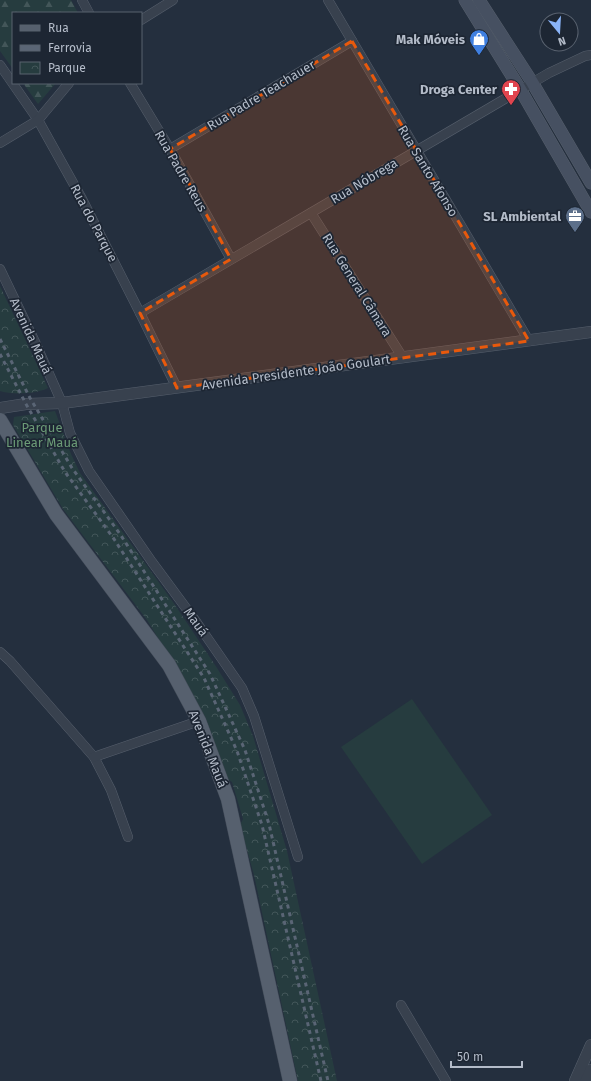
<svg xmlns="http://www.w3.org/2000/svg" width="591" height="1081" font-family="'Fira Sans',sans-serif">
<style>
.forest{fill:url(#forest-firs)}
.park{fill:url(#park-crowns)}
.garden{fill:#263c3f}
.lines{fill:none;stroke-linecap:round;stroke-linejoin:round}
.minor-casing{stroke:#565f6c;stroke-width:10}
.tertiary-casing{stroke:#565f6c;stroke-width:12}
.secondary-casing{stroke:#565f6c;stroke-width:13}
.primary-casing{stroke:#414a57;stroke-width:15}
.minor{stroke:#38414e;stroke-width:9}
.tertiary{stroke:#38414e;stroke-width:11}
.secondary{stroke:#465061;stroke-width:12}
.primary{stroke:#56606e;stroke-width:14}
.rail{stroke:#5a6575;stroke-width:3;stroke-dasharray:4 4;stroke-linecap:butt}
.marked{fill:#e8590c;fill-opacity:0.2;stroke:#e8590c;stroke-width:3;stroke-dasharray:8 5;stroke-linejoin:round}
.labels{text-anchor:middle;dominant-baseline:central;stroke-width:3.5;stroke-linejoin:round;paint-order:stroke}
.poi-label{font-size:13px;font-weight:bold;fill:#b4bcc9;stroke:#1d2633;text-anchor:end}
.street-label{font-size:13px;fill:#b4bcc9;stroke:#1d2633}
.park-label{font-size:13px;fill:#6b9a76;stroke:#1d2633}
</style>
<defs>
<pattern id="forest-firs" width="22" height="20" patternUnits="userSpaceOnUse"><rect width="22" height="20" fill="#263c3f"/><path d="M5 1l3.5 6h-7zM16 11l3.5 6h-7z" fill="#435659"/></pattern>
<pattern id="park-crowns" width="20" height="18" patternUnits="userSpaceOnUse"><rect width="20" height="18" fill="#263c3f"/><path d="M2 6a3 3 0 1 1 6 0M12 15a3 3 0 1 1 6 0" fill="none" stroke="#435659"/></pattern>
</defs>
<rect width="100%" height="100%" fill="#242f3e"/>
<g class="forest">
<path d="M0 0H71L78 13H13V69L0 51Z"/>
<path d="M23 83H56L38 104Z"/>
</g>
<g class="park">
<path d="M0 286 48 388C37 394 11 395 0 391Z"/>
<path d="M55 411 71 454 80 473 173 602 217 668 240 705 253 736 287 851 337 1081H298L254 875 240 825 243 819 232 782 226 778 182 677 147 620 63 509 13 425 14 417Z"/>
</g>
<path class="garden" d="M412 699 492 815 422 864 341 747Z"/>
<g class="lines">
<defs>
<g id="minor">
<path d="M82 0 89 13"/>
<path d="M328 0 529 341"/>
<path d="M141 20 173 0"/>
<path d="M0 65 38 120 82 199 140 313 177 388"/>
<path d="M130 83 170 149 231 259"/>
<path d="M0 143 38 120 69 83"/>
<path d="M170 149 352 41"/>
<path d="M311 213 403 358"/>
<path d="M0 269 35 342 62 403 70 433 89 471 152 562 197 623 242 688 254 716 298 857"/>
<path d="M140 313 549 73 585 56 591 55"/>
<path d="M0 652 10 661 94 757 111 790 128 837"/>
<path d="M94 757 199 721"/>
<path d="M401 1005 446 1081"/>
</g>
<g id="tertiary">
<path d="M0 408 26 404 62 403 591 332"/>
<path d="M575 1081 591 1045"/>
<path d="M586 1081 591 1070"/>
</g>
<g id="secondary">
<path d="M465 0 520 89 591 212"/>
<path d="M479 0 532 82 591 183"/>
</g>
<path id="primary" d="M0 420 56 514 169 665 199 721 228 799 290 1081"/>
</defs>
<use href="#minor" class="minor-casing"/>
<use href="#tertiary" class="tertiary-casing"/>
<use href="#secondary" class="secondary-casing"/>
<use href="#primary" class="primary-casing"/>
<use href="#minor" class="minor"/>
<use href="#tertiary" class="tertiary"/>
<use href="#secondary" class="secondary"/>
<use href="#primary" class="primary"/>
<g class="rail">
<path d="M0 339 30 398 72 468 120 534 210 674 245 750 269 824 328 1081"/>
<path d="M0 354 26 404 65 472 114 539 204 678 237 751 262 825 321 1081"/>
</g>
</g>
<path class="marked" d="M352 41 529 341 177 388 140 313 231 259 170 149Z"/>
<defs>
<symbol id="shop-pin" viewBox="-11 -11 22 30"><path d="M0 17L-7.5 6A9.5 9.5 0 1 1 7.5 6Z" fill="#3f7fe0" stroke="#1d2633"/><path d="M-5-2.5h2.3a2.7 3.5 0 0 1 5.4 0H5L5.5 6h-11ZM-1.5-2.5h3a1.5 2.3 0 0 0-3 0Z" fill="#fff"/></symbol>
<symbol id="pharmacy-pin" viewBox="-11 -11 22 30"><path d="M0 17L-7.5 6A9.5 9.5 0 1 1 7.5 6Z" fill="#e0444e" stroke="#1d2633"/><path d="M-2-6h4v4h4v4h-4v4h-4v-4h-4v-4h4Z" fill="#fff"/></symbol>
<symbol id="office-pin" viewBox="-11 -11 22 30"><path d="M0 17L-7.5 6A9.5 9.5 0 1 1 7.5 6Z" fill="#5c6f8a" stroke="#1d2633"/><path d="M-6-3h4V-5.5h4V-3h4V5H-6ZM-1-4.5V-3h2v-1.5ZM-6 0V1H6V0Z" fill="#fff"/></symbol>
</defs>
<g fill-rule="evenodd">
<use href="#shop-pin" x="468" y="28" width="22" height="30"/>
<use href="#pharmacy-pin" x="500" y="78" width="22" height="30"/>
<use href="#office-pin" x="564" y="205" width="22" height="30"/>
</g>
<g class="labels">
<g class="poi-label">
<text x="465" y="39">Mak Móveis</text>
<text x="497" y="89">Droga Center</text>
<text x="561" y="216">SL Ambiental</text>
</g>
<g class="street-label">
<text transform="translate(261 95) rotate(-31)">Rua Padre Teachauer</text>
<text transform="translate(181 171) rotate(60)">Rua Padre Reus</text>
<text transform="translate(428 171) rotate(59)">Rua Santo Afonso</text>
<text transform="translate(364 181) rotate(-31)">Rua Nóbrega</text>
<text transform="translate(94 223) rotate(62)">Rua do Parque</text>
<text transform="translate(357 285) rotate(58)">Rua General Câmara</text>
<text transform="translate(31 336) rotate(65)">Avenida Mauá</text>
<text transform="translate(296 372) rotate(-8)">Avenida Presidente João Goulart</text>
<text transform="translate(196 622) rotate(54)">Mauá</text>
<text transform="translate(208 749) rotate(68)">Avenida Mauá</text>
</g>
<g class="park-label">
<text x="42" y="427">Parque<tspan x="42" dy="15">Linear Mauá</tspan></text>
</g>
</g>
<rect x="12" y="12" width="130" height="72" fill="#1d2633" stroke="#59626f"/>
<rect x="20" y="25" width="20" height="6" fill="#56606e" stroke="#59626f"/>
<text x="48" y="32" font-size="12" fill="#b4bcc9">Rua</text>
<rect x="20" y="45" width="20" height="6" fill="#5a6575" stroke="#59626f"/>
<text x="48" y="52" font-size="12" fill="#b4bcc9">Ferrovia</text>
<rect x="20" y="62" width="20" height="12" fill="url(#park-crowns)" stroke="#59626f"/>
<text x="48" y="72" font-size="12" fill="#b4bcc9">Parque</text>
<g transform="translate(559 32) rotate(162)"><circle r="19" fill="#1d2633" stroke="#59626f"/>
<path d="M0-3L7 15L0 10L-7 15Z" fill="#8ab4f8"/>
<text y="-6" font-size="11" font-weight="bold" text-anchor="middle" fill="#b4bcc9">N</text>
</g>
<path d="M451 1061v6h71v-6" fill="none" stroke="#b4bcc9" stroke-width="2"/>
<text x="457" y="1061" font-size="12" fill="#b4bcc9" stroke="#1d2633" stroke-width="3" paint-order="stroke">50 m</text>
</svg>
